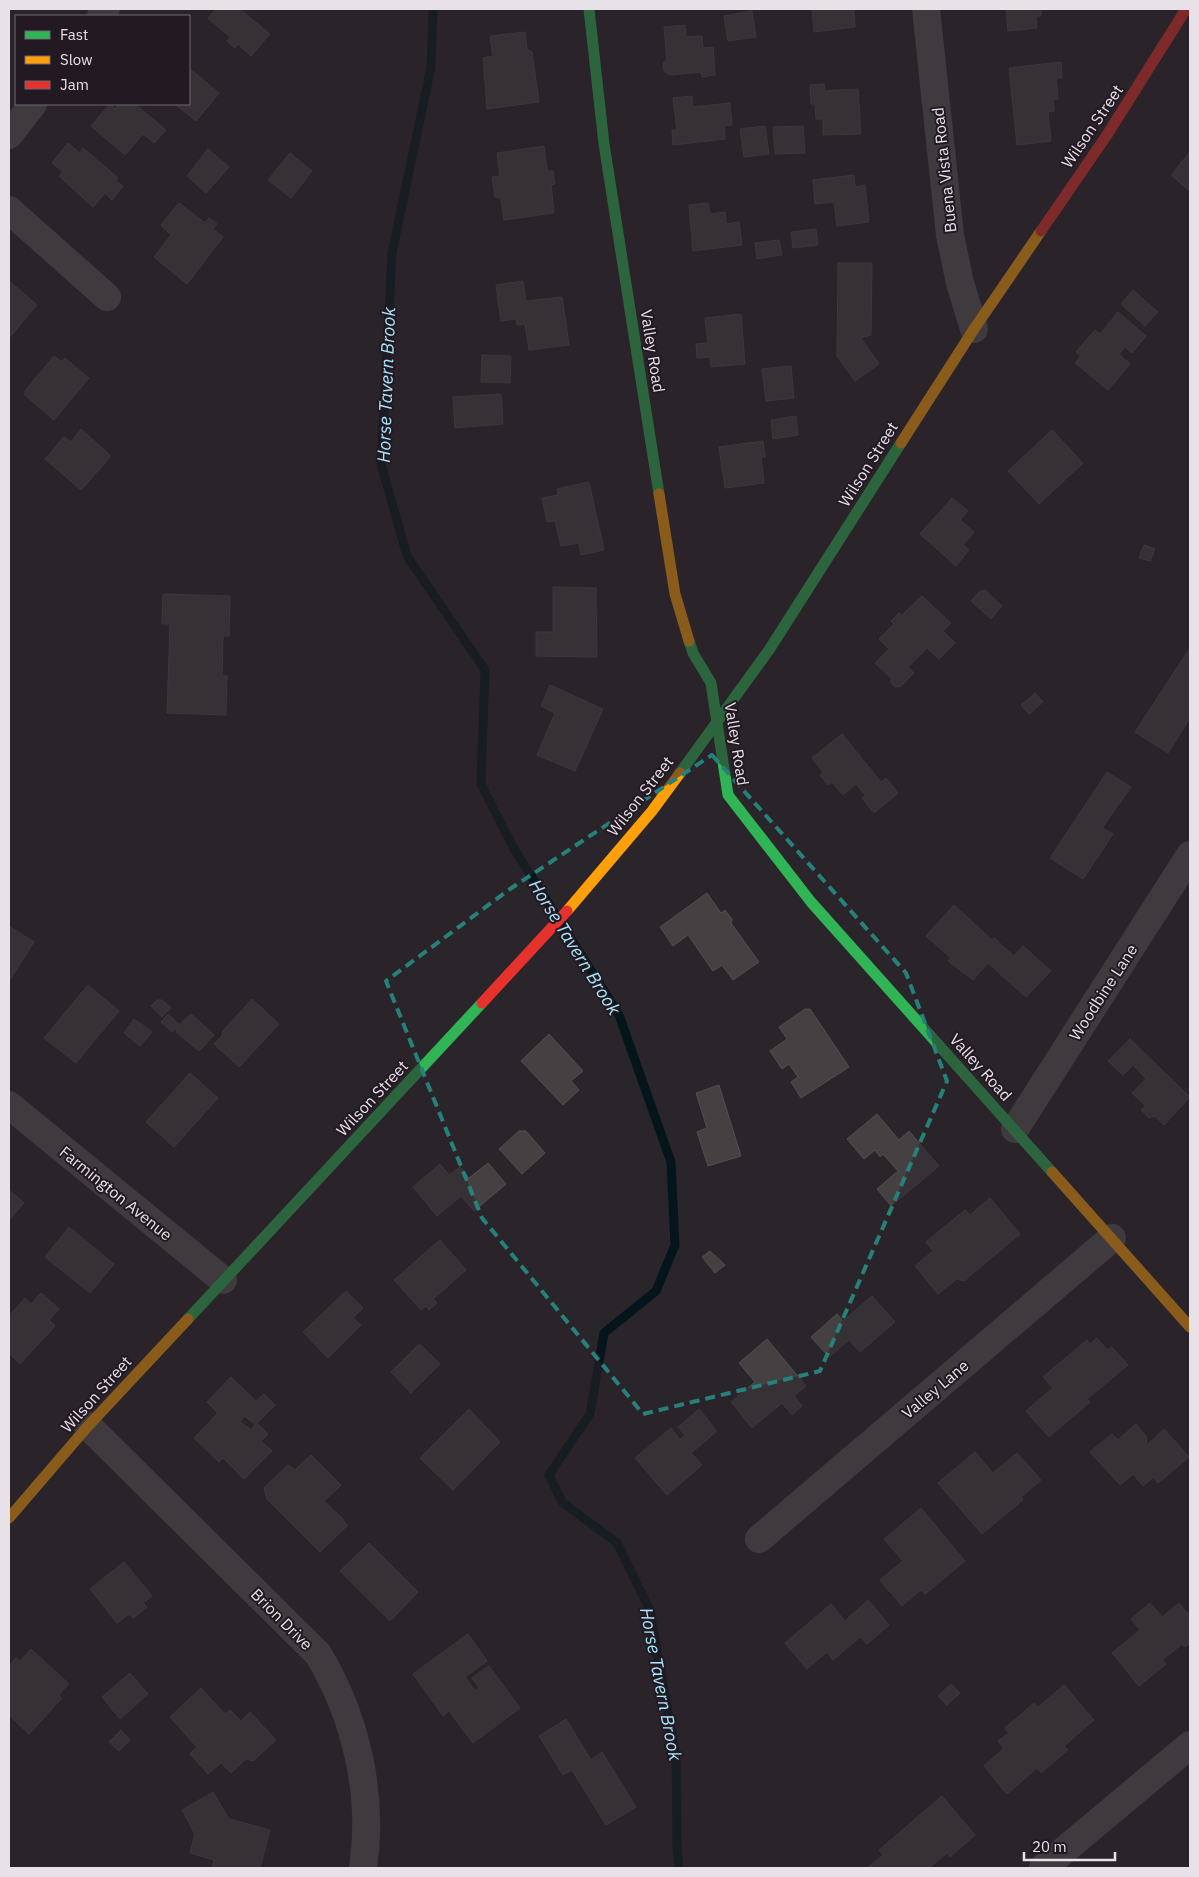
<svg xmlns="http://www.w3.org/2000/svg" width="1199" height="1877" font-family="'IBM Plex Sans',sans-serif">
<style>
.lines{fill:none;stroke-linecap:round;stroke-linejoin:round}
.stream{stroke:#04161c;stroke-width:9}
.building{fill:#454041;stroke:#534e4e;fill-rule:evenodd}
.street{stroke:#585555;stroke-width:28}
.fast{stroke:#30b455;stroke-width:11}
.slow{stroke:#ff9f0a;stroke-width:11}
.jam{stroke:#e5322d;stroke-width:11}
.marked{fill:none;stroke:#25817a;stroke-width:4;stroke-dasharray:10 6;stroke-linejoin:round}
.labels{text-anchor:middle;dominant-baseline:central;stroke-width:4;stroke-linejoin:round;paint-order:stroke}
.street-label{font-size:16px;fill:#e8e1e8;stroke:#221923}
.water-label{font-size:18px;font-style:italic;fill:#a7e7fb;stroke:#221923}
</style>
<rect width="100%" height="100%" fill="#2a252a"/>
<g class="lines">
<path class="stream" d="M433 9 431 67 392 253 381 464 407 556 485 670 481 784 514 849 619 1015 671 1162 675 1245 656 1291 604 1333 590 1414 549 1475 562 1502 617 1543 650 1610 676 1757 677 1848 679 1868"/>
</g>
<g class="building">
<path d="M216 9H240L270 34 251 56 238 44 235 48 227 41 230 37 208 18Z"/>
<path d="M812 9H854L855 27 814 32Z"/>
<path d="M1006 9H1041V16H1036L1037 28 1008 31Z"/>
<path d="M752 11 756 37 728 41 724 16Z"/>
<path d="M685 25 686 37 702 36 703 48 713 47 715 75 702 77 701 72 670 75 664 71 663 63 667 60 664 27Z"/>
<path d="M525 32 527 49 532 52 539 102 487 109 483 58 493 56 490 36Z"/>
<path d="M1061 62 1062 78H1056L1058 99 1053 100 1054 111 1048 112 1051 141 1017 145 1009 68Z"/>
<path d="M189 68 219 93 196 121 175 104H189Z"/>
<path d="M824 84 825 91 858 89 861 134 823 135V119H816L815 104H811L810 85Z"/>
<path d="M692 96 693 107 730 103 732 125 724 126 725 139 673 145 672 130H677L673 98Z"/>
<path d="M110 104 115 109 119 104H135L166 130 154 143 143 134 125 155 91 126Z"/>
<path d="M765 126 769 154 744 157 740 129Z"/>
<path d="M803 126 805 153 775 154 773 127Z"/>
<path d="M68 143 80 153 83 148 118 178 116 181 123 186 112 200 105 193 93 207 59 176 63 172 52 163Z"/>
<path d="M544 146 547 171H553L555 184 551 185 554 213 504 220 501 198 495 197 492 177 500 176 497 153Z"/>
<path d="M208 149 229 167 206 193 187 176Z"/>
<path d="M1190 152V191L1171 175Z"/>
<path d="M290 153 312 171 291 198 268 180Z"/>
<path d="M854 175 855 187 865 185 869 222 837 226 834 202 815 204 813 180Z"/>
<path d="M179 203 205 223 209 218 217 224 213 229 223 237 187 284 154 257 171 235 161 225Z"/>
<path d="M708 203 710 214 725 212 726 224 739 222 742 245 693 251 689 205Z"/>
<path d="M816 229 818 245 793 248 791 232Z"/>
<path d="M779 240 782 255 757 259 755 243Z"/>
<path d="M838 263H872L871 335 861 338 879 364 855 381 837 356Z"/>
<path d="M9 281 37 305 10 337 9 335Z"/>
<path d="M523 281 526 301 562 297 569 345 529 350 525 324 517 325 516 319 501 321 496 285Z"/>
<path d="M1133 290 1158 312 1145 326 1121 304Z"/>
<path d="M1118 312 1146 336 1132 353 1125 347 1119 354 1130 364 1108 390 1075 363 1081 356 1076 352 1095 330 1100 334Z"/>
<path d="M741 314 745 364 711 367 710 357 697 358 696 344 708 343 705 318Z"/>
<path d="M482 355 511 356 510 383 481 382Z"/>
<path d="M54 356 62 362 65 358 89 378 54 420 25 395V391Z"/>
<path d="M791 366 794 398 766 401 762 369Z"/>
<path d="M501 394 503 424 455 428 453 397Z"/>
<path d="M796 416 798 435 773 439 771 420Z"/>
<path d="M81 429 111 456 81 490 45 459 64 437 71 442Z"/>
<path d="M1052 430 1083 463 1039 504 1008 471Z"/>
<path d="M763 441 765 457H761L764 483 725 488 719 447Z"/>
<path d="M589 482 604 550 581 555 579 543 561 546 555 521 547 522 542 498 558 495 557 489Z"/>
<path d="M952 498 968 511 960 520 974 532 963 545 969 550 956 566 920 534Z"/>
<path d="M1144 545 1155 549 1150 561 1139 558Z"/>
<path d="M553 587 596 588 597 657 536 656V632H553Z"/>
<path d="M985 590 1002 606 991 619 971 601 979 592Z"/>
<path d="M163 594 230 596 229 636H223L222 676H227L226 715 167 713 170 624H162Z"/>
<path d="M922 596 951 623 943 631 955 643 939 659 927 648 908 667 914 673 901 686 895 687 890 681 892 679 875 663 889 649 879 639 894 624 891 621 899 613 902 615Z"/>
<path d="M1190 648V718L1168 753 1135 732Z"/>
<path d="M550 685 603 709 575 771 537 755 555 713 541 706Z"/>
<path d="M1035 693 1043 702 1029 714 1021 705Z"/>
<path d="M842 734 881 782 886 778 898 793 874 813 862 798 865 795 856 784 843 795 832 782 828 785 820 775 823 772 812 758Z"/>
<path d="M1107 772 1131 787 1102 828 1113 834 1083 879 1050 858Z"/>
<path d="M707 893 721 913 725 910 732 919 731 923 759 962 733 980 722 965 713 971 688 935 673 946 660 927Z"/>
<path d="M954 905 992 940 994 938 1014 956 1023 946 1051 971 1026 997 988 963 973 980 948 961 951 958 926 936Z"/>
<path d="M9 926 34 942 9 981Z"/>
<path d="M88 985 119 1011 76 1063 44 1038Z"/>
<path d="M252 999 279 1024 239 1067 214 1044 222 1036V1032Z"/>
<path d="M157 1000H162L171 1008 162 1017 151 1006Z"/>
<path d="M805 1009H810L849 1067 801 1098 791 1082 798 1077 789 1064 782 1069 770 1051 787 1039 779 1027Z"/>
<path d="M168 1014 180 1025 172 1032 161 1022Z"/>
<path d="M191 1014 214 1035 199 1051 176 1032 179 1025Z"/>
<path d="M134 1019 152 1032 140 1046 124 1033Z"/>
<path d="M549 1034 583 1071 571 1081 579 1090 563 1105 521 1061Z"/>
<path d="M1130 1039 1190 1097 1164 1125 1155 1116 1149 1118 1141 1110 1146 1106 1132 1093 1146 1079 1133 1065 1123 1075 1108 1061Z"/>
<path d="M190 1073 218 1098 174 1147 146 1122Z"/>
<path d="M719 1085 741 1156 708 1166 697 1132 707 1128 696 1093Z"/>
<path d="M877 1114 899 1140 909 1131 939 1166 891 1206 877 1189 898 1171 883 1154 880 1157 875 1150 864 1159 847 1139Z"/>
<path d="M519 1131H526L545 1153 522 1174 499 1149Z"/>
<path d="M488 1163 506 1184 474 1211 461 1196 437 1216 413 1187 440 1164 449 1175 460 1167 469 1178Z"/>
<path d="M9 1190 24 1203 9 1220Z"/>
<path d="M990 1198 1020 1234 964 1281 957 1279 938 1294 915 1266 933 1251 926 1242 965 1210 970 1215Z"/>
<path d="M69 1227 114 1264 90 1293 45 1257Z"/>
<path d="M440 1240 466 1270 433 1299 437 1303 429 1310 426 1306 421 1310 394 1280Z"/>
<path d="M710 1251 725 1265 715 1273 702 1257Z"/>
<path d="M346 1291 363 1308 353 1318 361 1325 328 1358 303 1332Z"/>
<path d="M41 1293 59 1309 49 1320 55 1326 20 1364 9 1353V1316L25 1298 31 1304Z"/>
<path d="M872 1296 895 1322 860 1352 849 1340 829 1357 811 1337 837 1314 843 1321Z"/>
<path d="M1097 1338 1107 1350 1112 1347 1128 1365 1087 1399 1090 1402 1049 1437 1026 1411 1053 1388 1043 1377 1087 1340 1090 1344Z"/>
<path d="M767 1339 806 1386 794 1396 802 1406 792 1415 782 1403 752 1428 731 1402 755 1382 739 1363Z"/>
<path d="M418 1345H421L440 1364 411 1393 391 1372Z"/>
<path d="M231 1377 256 1401 264 1394 275 1405 257 1423 268 1434 261 1441 272 1451 244 1479 223 1458 219 1462 194 1438 218 1413 207 1402ZM244 1416 255 1424 252 1430 240 1422Z"/>
<path d="M469 1409 500 1442 453 1490 420 1458Z"/>
<path d="M699 1409 717 1431 691 1453 702 1465 667 1495 635 1458 671 1428 680 1440 685 1435 678 1427Z"/>
<path d="M1136 1424 1146 1436 1147 1445 1164 1429 1189 1457 1158 1483 1153 1477 1143 1486 1133 1474 1120 1485 1090 1452 1112 1434 1118 1440Z"/>
<path d="M975 1452 993 1473 1017 1453 1041 1480 1021 1497 1023 1500 982 1534 938 1483Z"/>
<path d="M311 1455 341 1485 324 1501 342 1518 347 1526 320 1552 267 1499 264 1488 288 1465 295 1470Z"/>
<path d="M921 1508 965 1561 925 1594 921 1590 902 1606 880 1580 903 1561 884 1539Z"/>
<path d="M369 1543 418 1592 390 1621 340 1571Z"/>
<path d="M124 1562 152 1596 143 1603 147 1607 133 1618 129 1614 117 1623 90 1589Z"/>
<path d="M868 1600 889 1625 867 1644 860 1637 833 1660 827 1652 807 1669 785 1643 831 1604 845 1621Z"/>
<path d="M1150 1603 1162 1617 1179 1603 1190 1616V1643L1185 1647 1182 1644 1162 1660 1166 1664 1139 1686 1112 1653 1140 1630 1131 1619Z"/>
<path d="M468 1634 487 1661 465 1677 475 1691 479 1688 472 1678 489 1666 520 1708 473 1743 449 1711 443 1716 413 1674Z"/>
<path d="M31 1649 69 1684 59 1694 61 1699 29 1734 9 1715V1666L16 1658 20 1661Z"/>
<path d="M130 1673 148 1694 120 1719 102 1697Z"/>
<path d="M951 1684 960 1693 947 1705 938 1696Z"/>
<path d="M1064 1685 1094 1720 1064 1746 1068 1750 1041 1773 1037 1768 1007 1794 984 1766 1004 1748 998 1741 1009 1733 1005 1728 1034 1703 1038 1707Z"/>
<path d="M201 1688 225 1714 230 1710 241 1721 250 1712 276 1740 253 1761 246 1759 231 1773 221 1763 208 1774 190 1754 197 1747 170 1717Z"/>
<path d="M566 1719 591 1760 602 1752 636 1807 606 1825 572 1770 563 1775 539 1736Z"/>
<path d="M121 1730 130 1740 119 1751 109 1742Z"/>
<path d="M213 1792 229 1819 270 1830 260 1868H212L214 1860 190 1853 195 1834 182 1810Z"/>
<path d="M942 1796 975 1835 950 1857 947 1853 929 1868H867L883 1855 879 1850Z"/>
</g>
<g class="lines">
<g class="street">
<path d="M926 9 950 235 960 283 974 329"/>
<path d="M101 16 106 9"/>
<path d="M9 135 33 104"/>
<path d="M9 210 107 297"/>
<path d="M9 1105 223 1280"/>
<path d="M1015 1129 1190 855"/>
<path d="M88 1426 318 1654C356 1717 374 1795 363 1868"/>
<path d="M759 1539 1112 1238"/>
<path d="M1043 1868 1190 1745"/>
</g>
<g class="fast">
<path d="M589 9 604 144 659 494"/>
<path d="M689 641 693 653 711 683 728 795 811 902 1052 1172"/>
<path d="M680 773 769 650 901 443"/>
<path d="M188 1319 482 1003"/>
</g>
<g class="slow">
<path d="M901 443 974 329 1041 231"/>
<path d="M659 494 675 594 689 641"/>
<path d="M567 911 652 811 680 773"/>
<path d="M1052 1172 1190 1327"/>
<path d="M9 1518 88 1426 188 1319"/>
</g>
<g class="jam">
<path d="M1041 231 1107 135 1186 9"/>
<path d="M482 1003 567 911"/>
</g>
</g>
<path d="M0 0H1199V1877H0ZM712 755 906 973 947 1081 820 1371 643 1414 482 1218 386 981 510 889Z" fill="#2a252a" fill-opacity=".55" fill-rule="evenodd"/>
<path class="marked" d="M712 755 906 973 947 1081 820 1371 643 1414 482 1218 386 981 510 889Z"/>
<g class="labels">
<g class="street-label">
<text transform="translate(1092 126) rotate(-56)">Wilson Street</text>
<text transform="translate(944 170) rotate(-96)">Buena Vista Road</text>
<text transform="translate(653 351) rotate(81)">Valley Road</text>
<text transform="translate(868 464) rotate(-58)">Wilson Street</text>
<text transform="translate(737 744) rotate(81)">Valley Road</text>
<text transform="translate(640 796) rotate(-52)">Wilson Street</text>
<text transform="translate(1103 992) rotate(-57)">Woodbine Lane</text>
<text transform="translate(981 1067) rotate(48)">Valley Road</text>
<text transform="translate(372 1098) rotate(-47)">Wilson Street</text>
<text transform="translate(116 1193) rotate(39)">Farmington Avenue</text>
<text transform="translate(935 1389) rotate(-40)">Valley Lane</text>
<text transform="translate(96 1394) rotate(-48)">Wilson Street</text>
<text transform="translate(282 1619) rotate(45)">Brion Drive</text>
</g>
<g class="water-label">
<text transform="translate(386 385) rotate(-88)">Horse Tavern Brook</text>
<text transform="translate(575 947) rotate(58)">Horse Tavern Brook</text>
<text transform="translate(661 1684) rotate(79)">Horse Tavern Brook</text>
</g>
</g>
<rect width="1199" height="1877" fill="none" stroke="#e8e1e8" stroke-width="20"/>
<rect x="15" y="15" width="175" height="90" fill="#221923" stroke="#716972"/>
<rect x="25" y="31" width="25" height="8" fill="#30b455" stroke="#716972"/>
<text x="60" y="40" font-size="15" fill="#e8e1e8">Fast</text>
<rect x="25" y="56" width="25" height="8" fill="#ff9f0a" stroke="#716972"/>
<text x="60" y="65" font-size="15" fill="#e8e1e8">Slow</text>
<rect x="25" y="81" width="25" height="8" fill="#e5322d" stroke="#716972"/>
<text x="60" y="90" font-size="15" fill="#e8e1e8">Jam</text>
<path d="M1024 1852v8h91v-8" fill="none" stroke="#e8e1e8" stroke-width="2.5"/>
<text x="1032" y="1852" font-size="15" fill="#e8e1e8" stroke="#221923" stroke-width="4" paint-order="stroke">20 m</text>
</svg>
